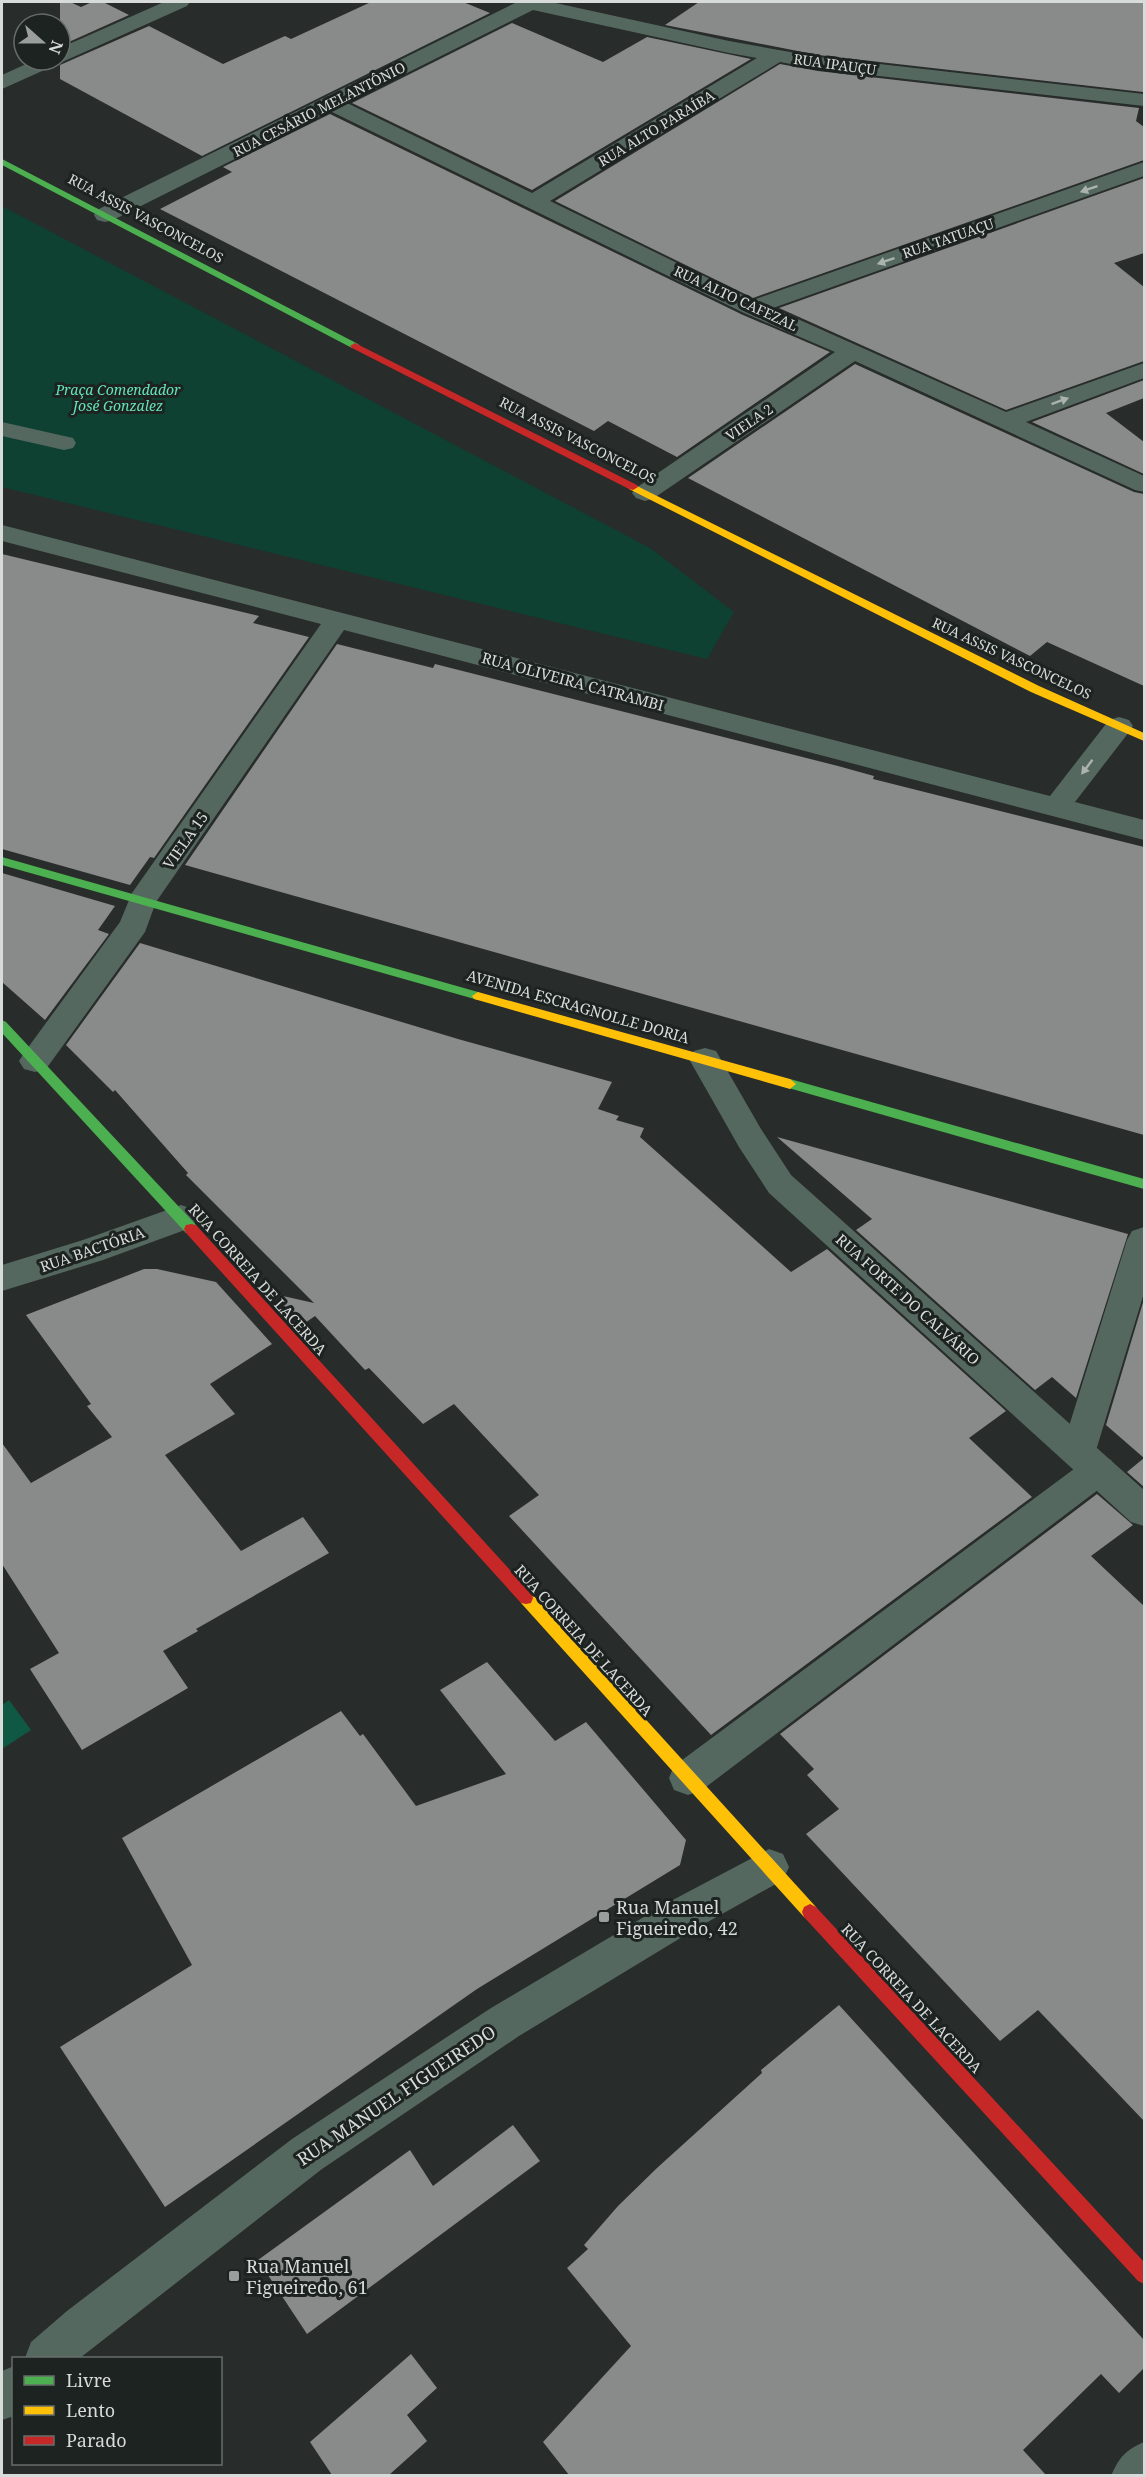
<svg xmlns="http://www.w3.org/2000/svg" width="1146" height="2477" font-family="'Noto Serif',serif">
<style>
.green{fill:#0e4132}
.water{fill:#0f5843}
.building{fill:#898a8a}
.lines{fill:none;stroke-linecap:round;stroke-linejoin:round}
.lane{fill:#556860;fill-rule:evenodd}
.street{fill:#556860;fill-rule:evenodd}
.fast{fill:#4caf50;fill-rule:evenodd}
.slow{fill:#ffc107;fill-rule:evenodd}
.jam{fill:#c62828;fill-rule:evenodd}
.oneway{fill:#aab3af}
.poi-dot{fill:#9a9e9c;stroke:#1d2321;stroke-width:2}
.labels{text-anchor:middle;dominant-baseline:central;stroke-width:6;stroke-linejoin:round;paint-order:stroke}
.far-street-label{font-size:14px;fill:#d7dbd9;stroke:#1d2321}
.far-park-label{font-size:14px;font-style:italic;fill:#63e4b8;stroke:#1d2321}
.street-label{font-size:15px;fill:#d7dbd9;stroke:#1d2321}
.near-poi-label{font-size:18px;fill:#d7dbd9;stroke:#1d2321;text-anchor:start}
.near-street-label{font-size:18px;fill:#d7dbd9;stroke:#1d2321}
</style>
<rect width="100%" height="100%" fill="#282c2a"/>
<path class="green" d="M2 206 650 548 734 612 707 659 2 487Z"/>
<path class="water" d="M9 1700 31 1730 2 1749V1705Z"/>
<g class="building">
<path d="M60 2H70L81 7 92 2H103L129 15 60 46Z"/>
<path d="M371 2H463L490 13 202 156 60 79V65L149 26 223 64 285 36 291 39Z"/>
<path d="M699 2H1144V85L1143 92 818 55 665 25Z"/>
<path d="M512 23 603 62 647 37 751 59 532 190 352 103Z"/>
<path d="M780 64 818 71 1139 108 1136 121 1144 127V160L753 298 555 201Z"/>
<path d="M330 114 743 315 830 352 677 457 608 421 594 431 160 209 232 172 223 167Z"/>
<path d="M1144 178V253L1114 263 1144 287V361L1006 410 779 308Z"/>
<path d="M855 364 1134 492 1144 494V686L1047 642 1030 656 688 478Z"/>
<path d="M1144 380V398L1106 413 1144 442V474L1032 422Z"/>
<path d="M2 554 259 616 253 623 309 637 154 858 150 857 130 885 2 849Z"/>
<path d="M337 644 433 668 435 664 838 766 874 776 873 779 1144 847V1135L185 865Z"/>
<path d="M2 873 115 906 98 930 109 934 45 1020 2 982Z"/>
<path d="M140 943 458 1039 612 1082 598 1109 619 1116 616 1120 644 1128 640 1137 791 1272 827 1249 1006 1411 969 1438 1032 1497 711 1735 509 1516 539 1495 481 1433 454 1404 423 1424 369 1368 365 1370 315 1316 302 1325 274 1294 314 1303 186 1175 188 1173 115 1090 113 1092 66 1045Z"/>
<path d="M777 1137 1128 1234 1076 1398 1052 1377 1035 1390 856 1230 872 1219Z"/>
<path d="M144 1269H157L216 1282 272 1344 210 1384 235 1414 165 1455 241 1551 303 1517 329 1553 196 1629 198 1631 163 1651 188 1688 82 1750 30 1669 59 1653 2 1564V1443L31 1483 112 1437 87 1406 91 1404 26 1315Z"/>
<path d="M1144 1299V1487L1127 1472 1144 1458 1106 1425Z"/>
<path d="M1097 1494 1133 1525 1091 1556 1144 1606V2121L1038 2010 1000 2041 806 1834 839 1809 807 1775 814 1769 780 1734Z"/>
<path d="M487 1662 555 1741 586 1722 686 1840 680 1865 477 1989 165 2207 60 2047 192 1965 122 1838 341 1711 360 1736 363 1734 416 1806 506 1774 440 1690Z"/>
<path d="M839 2005 1144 2340V2368L1119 2393 1101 2374 1023 2450 1046 2475H569L543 2442 631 2346 567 2268 588 2249 584 2245 618 2206 657 2168 762 2073 761 2070Z"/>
<path d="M513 2125 540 2161 307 2334 258 2260 410 2150 433 2186Z"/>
<path d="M411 2354 437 2388 407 2415 427 2441 389 2475H332L310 2442Z"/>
</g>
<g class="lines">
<g class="lane">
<path d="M2 422 73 438 76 443 73 448 64 450 2 436Z"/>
<path d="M1144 1227V1293L1094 1457 1099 1455 1111 1460 1117 1470 1111 1480 702 1790 688 1795 674 1790 669 1778 674 1766 1078 1466 1067 1462 1061 1452 1127 1240 1132 1231Z"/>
</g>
<g class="street">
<path d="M164 2H190L187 6 2 89V75L35 60H60V48Z"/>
<path d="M517 2H551L729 41 818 57 1144 94V106L818 69 780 62 550 201 753 300 1144 162V176L773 308 1006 412 1144 363V378L1026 422 1144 476V492L1135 490 855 361 654 498 645 501 636 498 632 493 636 488 835 352 744 313 330 111 113 220 105 222 97 220 94 215 97 210ZM533 10 729 53 757 58 532 193 347 103Z"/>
<path d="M2 525 1050 796 1109 720 1119 717 1129 720 1133 726 1129 732 1075 802 1144 820V840L344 630 156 902 145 932 46 1069 35 1072 24 1069 19 1061 24 1053 120 922 132 893 321 624 2 541Z"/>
<path d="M705 1048 716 1051 761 1129 791 1175 1144 1490V1526L1131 1522 769 1193 739 1147 689 1059 694 1051Z"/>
<path d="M181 1205 193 1209 197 1218 193 1227 103 1260 2 1291V1265L83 1240Z"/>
<path d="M769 1849 783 1854 789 1867 783 1880 697 1928 519 2036 322 2169 80 2358H25L31 2342 67 2311 292 2139 491 2008 669 1902Z"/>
<path d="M14 2366V2416L2 2420V2371Z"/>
<path d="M1144 2442V2476H1111C1119 2457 1126 2450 1144 2442Z"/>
</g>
<g class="fast">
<path d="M2 159 358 344 360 346 352 348 2 165Z"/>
<path d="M2 857 478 992 484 996 478 1000 2 865Z"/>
<path d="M2 1020 6 1022 196 1225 198 1229 196 1233H186L2 1033Z"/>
<path d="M790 1079 1144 1179V1189L785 1087 784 1084 785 1081Z"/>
</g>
<g class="slow">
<path d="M633 484 1039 686 1144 733V741L1031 692 629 489 628 487Z"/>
<path d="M478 992 790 1079 796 1084 790 1089 474 999 472 996Z"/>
<path d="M526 1592 531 1593 816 1907 818 1912 816 1917 810 1920 804 1917 521 1603 519 1598 521 1593Z"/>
</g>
<g class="jam">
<path d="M355 343 637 485 638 487 633 490 629 489 352 348 350 346Z"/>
<path d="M191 1224 196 1225 531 1593 533 1598 531 1603 526 1604 521 1603 186 1233 184 1229 186 1225Z"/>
<path d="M810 1904 816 1907 1144 2262V2284L1138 2281 804 1917 802 1912 804 1907Z"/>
</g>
</g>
<defs><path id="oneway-solid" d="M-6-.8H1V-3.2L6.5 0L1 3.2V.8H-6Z" transform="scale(1.5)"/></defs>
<g class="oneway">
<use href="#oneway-solid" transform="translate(1089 189) rotate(161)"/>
<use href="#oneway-solid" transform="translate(886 261) rotate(161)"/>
<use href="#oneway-solid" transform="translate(1060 401) rotate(-20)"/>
<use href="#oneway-solid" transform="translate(1087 767) rotate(127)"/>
</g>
<g class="poi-dot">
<rect x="598" y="1911" width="12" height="12" rx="3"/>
<rect x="228" y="2270" width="12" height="12" rx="3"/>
</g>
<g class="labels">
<g class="far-street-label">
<text transform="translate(835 64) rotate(8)">RUA IPAUÇU</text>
<text transform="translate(319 109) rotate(-27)">RUA CESÁRIO MELANTÔNIO</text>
<text transform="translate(656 128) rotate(-31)">RUA ALTO PARAÍBA</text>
<text transform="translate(146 218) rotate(28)">RUA ASSIS VASCONCELOS</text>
<text transform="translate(948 238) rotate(-19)">RUA TATUAÇU</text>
<text transform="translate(736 298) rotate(25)">RUA ALTO CAFEZAL</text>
<text transform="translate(749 422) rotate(-34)">VIELA 2</text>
<text transform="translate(578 440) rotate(27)">RUA ASSIS VASCONCELOS</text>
<text transform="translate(1012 658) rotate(25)">RUA ASSIS VASCONCELOS</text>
</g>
<g class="far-park-label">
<text x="118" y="389">Praça Comendador<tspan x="118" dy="16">José Gonzalez</tspan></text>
</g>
<g class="street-label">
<text transform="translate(573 681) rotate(15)">RUA OLIVEIRA CATRAMBI</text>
<text transform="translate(185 840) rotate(-55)">VIELA 15</text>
<text transform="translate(578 1006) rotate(16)">AVENIDA ESCRAGNOLLE DORIA</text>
<text transform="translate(92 1249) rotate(-19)">RUA BACTÓRIA</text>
<text transform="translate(258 1279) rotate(48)">RUA CORREIA DE LACERDA</text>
<text transform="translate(908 1299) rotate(42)">RUA FORTE DO CALVÁRIO</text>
<text transform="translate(584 1640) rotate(48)">RUA CORREIA DE LACERDA</text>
<text transform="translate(912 1998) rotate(47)">RUA CORREIA DE LACERDA</text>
</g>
<g class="near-poi-label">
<text x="616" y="1907">Rua Manuel<tspan x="616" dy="21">Figueiredo, 42</tspan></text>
<text x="246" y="2266">Rua Manuel<tspan x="246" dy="21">Figueiredo, 61</tspan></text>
</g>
<g class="near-street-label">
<text transform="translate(396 2095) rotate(-34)">RUA MANUEL FIGUEIREDO</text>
</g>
</g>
<rect width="1146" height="2477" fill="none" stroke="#d7dbd9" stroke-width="6"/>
<rect x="12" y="2357" width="210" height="108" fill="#1d2321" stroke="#676d6b" stroke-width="1.5"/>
<rect x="24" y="2376" width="30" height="9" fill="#4caf50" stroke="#676d6b" stroke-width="1.5"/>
<text x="66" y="2387" font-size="18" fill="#d7dbd9">Livre</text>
<rect x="24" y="2406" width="30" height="9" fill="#ffc107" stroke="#676d6b" stroke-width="1.5"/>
<text x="66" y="2417" font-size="18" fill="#d7dbd9">Lento</text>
<rect x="24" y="2436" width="30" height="9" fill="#c62828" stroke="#676d6b" stroke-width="1.5"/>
<text x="66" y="2447" font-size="18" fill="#d7dbd9">Parado</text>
<g transform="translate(42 42) rotate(111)"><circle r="28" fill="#1d2321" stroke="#676d6b" stroke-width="1.5"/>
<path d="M0-4.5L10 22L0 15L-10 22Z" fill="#9a9e9c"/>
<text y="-9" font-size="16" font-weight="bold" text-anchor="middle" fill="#d7dbd9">N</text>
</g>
</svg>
